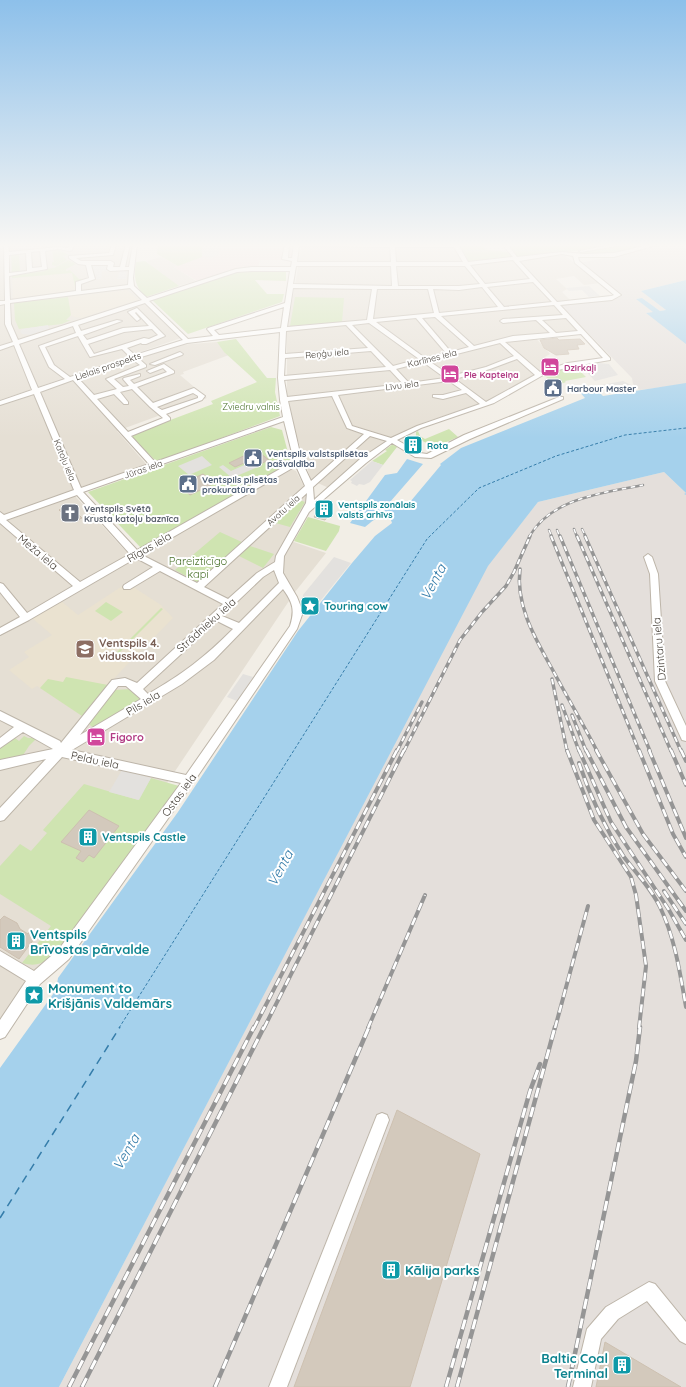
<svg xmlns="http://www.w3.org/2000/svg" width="686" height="1387" font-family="Quicksand,sans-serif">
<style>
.residential{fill:#e5dfd4}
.industrial{fill:#e4dfdb}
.education{fill:#eae2d0}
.medical{fill:#f2dcda}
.green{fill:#cfe4b1}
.parking{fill:#e3e1de}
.water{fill:#a5d1ec}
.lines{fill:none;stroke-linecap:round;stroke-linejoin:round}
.ferry-far1{stroke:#357daa;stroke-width:1;stroke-dasharray:3 2;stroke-linecap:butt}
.ferry{stroke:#357daa;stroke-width:1.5;stroke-dasharray:8 6;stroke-linecap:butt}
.building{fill:#d3c9bc;stroke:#cdc0b0}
.minor-casing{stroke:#bdb5a9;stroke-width:2}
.minor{fill:#fff;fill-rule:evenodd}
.rail-far3-casing{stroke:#959595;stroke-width:2.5}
.rail-far2-casing{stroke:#959595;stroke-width:3.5}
.rail-far1-casing{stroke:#959595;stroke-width:4}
.rail-casing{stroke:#959595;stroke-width:4.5}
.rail-far3{stroke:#fff;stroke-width:1.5;stroke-dasharray:4.5;stroke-linecap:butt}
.rail-far2{stroke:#fff;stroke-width:2;stroke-dasharray:5.5;stroke-linecap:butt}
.rail-far1{stroke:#fff;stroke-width:2.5;stroke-dasharray:8;stroke-linecap:butt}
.rail{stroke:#fff;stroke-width:3;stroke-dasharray:10;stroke-linecap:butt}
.labels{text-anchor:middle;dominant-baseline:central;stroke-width:4;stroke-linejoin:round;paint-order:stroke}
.far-street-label{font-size:9px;fill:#443e36;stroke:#fff}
.far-hotel-label{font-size:9px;font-weight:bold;fill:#b23c85;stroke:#fff;text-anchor:start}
.far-service-label{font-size:9px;font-weight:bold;fill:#4e5e75;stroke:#fff;text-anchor:start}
.far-park-label{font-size:9px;fill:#4a722c;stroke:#fff}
.far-culture-label{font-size:9px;font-weight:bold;fill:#0d838f;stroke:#fff;text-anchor:start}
.far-worship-label{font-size:9px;font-weight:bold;fill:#5b616d;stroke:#fff;text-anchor:start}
.street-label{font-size:11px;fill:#443e36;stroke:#fff}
.park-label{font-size:11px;fill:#4a722c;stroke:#fff}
.culture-label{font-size:11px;font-weight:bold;fill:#0d838f;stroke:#fff;text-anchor:start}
.education-label{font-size:11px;font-weight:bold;fill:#785e54;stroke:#fff;text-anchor:start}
.hotel-label{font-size:11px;font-weight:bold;fill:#b23c85;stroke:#fff;text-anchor:start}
.near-culture-label{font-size:13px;font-weight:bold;fill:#0d838f;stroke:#fff;text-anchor:start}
.near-water-label{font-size:14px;font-style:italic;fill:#357daa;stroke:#fff}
</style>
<rect width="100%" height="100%" fill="#f2eee6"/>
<g class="residential">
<path d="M0 244H17L18 251 53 248V244H132L128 288 181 338 0 400Z"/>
<path d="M302 244H453L466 266 564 255 601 283 584 285 574 276 556 279 567 289 562 292 571 301 553 303 578 331 534 336 550 354 545 357 558 366 536 374 492 400 425 422 388 440 329 488 311 480 287 407V331Z"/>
<path d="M161 257 178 266 174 267 196 281 178 286 156 271 147 261Z"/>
<path d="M217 342 229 355 183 372 184 374 180 375 207 398 117 431 146 464 0 516V405L164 348 179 345Z"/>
<path d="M291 469 296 471 310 498 285 539 326 553 295 592 60 943 0 1022V523L75 496 132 558Z"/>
</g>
<g class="industrial">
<path d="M17 244H53V248L18 252Z"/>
<path d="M659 244H686V280L641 291 666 310 660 311 642 298 636 299 654 312 646 313 686 342V384L640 390 633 384 632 378 560 304 614 299 620 297V295L580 263 623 254Z"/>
<path d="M664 472 686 493 685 494 686 495V1387H59L487 566 538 502Z"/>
</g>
<g class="education">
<path d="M57 273 58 275 73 273 76 291 13 299 12 279Z"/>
<path d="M127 290 138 300 81 318 70 316 68 297Z"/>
<path d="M127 583 161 605 173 618 120 672 82 716 37 686 32 689 9 670 29 657 24 652 52 635 32 618 61 601 78 615Z"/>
</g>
<path class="medical" d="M202 244H297L294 260H260L258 267H242L240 270 199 282 174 267 201 257Z"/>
<g class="green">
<path d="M202 244V257L178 266 157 254 158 246Z"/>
<path d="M459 244H481L487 250 508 252 514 258 469 262Z"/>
<path d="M506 244H606L613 246 521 258H517Z"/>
<path d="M632 244H650C629 253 593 256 570 253Z"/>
<path d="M52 249 59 250 69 255 63 256 67 260 56 266 52 265V262H54Z"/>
<path d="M25 252 28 254H19L20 272 12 274 11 254Z"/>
<path d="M68 260 76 264 66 269V271L70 270 79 279H89L75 282 76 291 72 273 12 278V275H14L45 271V269L54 268Z"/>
<path d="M145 261 179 286 146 297C134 286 134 277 136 262Z"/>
<path d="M286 270V281L255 280 267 294H284L282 302 188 334 153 301 154 299 238 272Z"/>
<path d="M68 297 71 315 66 320H71L62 324 19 329 15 320 14 303Z"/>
<path d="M295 297 344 298 342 322 290 326Z"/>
<path d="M236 339 267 378H276L275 392 280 416 157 462 133 439V434L213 404 211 401 257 382 224 352 217 342Z"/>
<path d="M575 366 586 377 565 381 566 382 559 385 544 376 562 369Z"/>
<path d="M271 427 282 430 291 464 142 549 88 492Z"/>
<path d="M449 429 458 437 435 447 416 438V432L418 431 420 436 425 439Z"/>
<path d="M393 444 397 447 383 465 372 461 387 451 385 450Z"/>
<path d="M297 499 305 502 290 527 272 522Z"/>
<path d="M308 517 340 526 339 531 326 551 294 541Z"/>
<path d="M220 532 244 543 199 583 175 570Z"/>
<path d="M247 545 274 554 263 568 237 555Z"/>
<path d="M106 602 123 612 111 621 95 611Z"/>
<path d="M161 608 163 609 115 657 113 656Z"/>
<path d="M66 677 108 685 82 716 40 688 48 679 63 682Z"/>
<path d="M131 689 141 700 94 729 88 723 115 690Z"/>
<path d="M24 736 28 738H37L29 746 23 755 0 761V748L15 738 19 741Z"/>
<path d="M151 778 179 786 59 950C47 961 40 968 22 963L51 926 0 894V866L20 844 31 851 47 833 43 830 84 784 138 800Z"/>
</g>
<g class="parking">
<path d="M203 244H219V255L210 258 202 256Z"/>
<path d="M88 263H111L110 269 127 268 126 279H117L120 270 102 271 101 279H96L97 275 91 276Z"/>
<path d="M589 286 600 296 589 297 582 290 569 291 566 288Z"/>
<path d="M48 325 49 329 31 335 22 334 20 331 23 329Z"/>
<path d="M599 363 609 364 618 375 595 381 580 365Z"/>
<path d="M623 381 635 387 613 391 601 385Z"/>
<path d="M202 456 212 465 189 475 178 466Z"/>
<path d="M372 461 383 465 370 482 364 485 359 484 357 486 351 483 352 481 350 480Z"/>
<path d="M251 462 258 467 232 478 219 467 223 465 231 471Z"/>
<path d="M334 557 351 563 317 605 303 600V595Z"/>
<path d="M243 674 253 677 237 701 227 697Z"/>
<path d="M122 770 151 778 139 800 109 792Z"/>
</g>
<g class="water">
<path d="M686 280V344L646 313 653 312 636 299 642 298 660 311 666 310 641 291Z"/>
<path d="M686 383V495L684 494 686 493 664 472 538 502 488 566 59 1387H0V1068L56 990 58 978 178 812 298 631 352 563 375 536 392 523 391 520C378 515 375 519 365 527L350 523 385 475 397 473 407 459 423 464 390 502V505L401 509 405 508 441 465 440 464 461 448 585 398 577 389 593 386 603 396Z"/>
</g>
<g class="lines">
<path class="ferry-far1" d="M119 1028 427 539 479 488 556 456 625 435 686 428"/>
<path class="ferry" d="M0 1218 120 1027"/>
</g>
<g class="building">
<path d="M557 338 559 340 580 339 585 344 577 345 579 349 567 350 569 354 556 355 544 348 540 340Z"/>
<path d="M256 450 269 460 258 465 251 460 235 467 229 463Z"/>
<path d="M203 474 215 483 190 495 179 485Z"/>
<path d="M324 503 331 505 324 514 329 515 325 520 314 517Z"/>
<path d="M67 505 70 506 82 518 73 522 70 521 59 510Z"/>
<path d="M89 810 119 826 94 858 89 855 83 862 76 858 81 851 61 842Z"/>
<path d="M4 916 17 923 20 929 28 934 30 931 37 935 19 959 0 947V920Z"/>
<path d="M397 1110 480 1154 410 1387H294Z"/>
<path d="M605 1342 681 1387H596Z"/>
</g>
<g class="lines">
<defs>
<g id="minor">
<path d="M4 244H8L9 252 58 247 68 248 70 244H74L72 250 70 251 58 249 45 251 47 269 9 276 10 300 76 291V282L89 278 86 265 78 264 69 258V256L109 253 112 244H116L113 255 76 258 81 261H111L114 263 113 267H120L126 244H130L125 267H129L133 244H137L133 278 134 286 147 298 236 269 252 267H291L292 261 282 259 285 244H289L288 258H292L294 244H458L468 262 513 257 502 244H507L517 257 562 252 584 254 614 253 652 244H660L614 257H578L579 261 621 295 612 300 560 305 610 358V360L569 367 545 374 494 403 421 428 397 440 420 453 427 454 464 435 559 397H563V399L470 439 431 458 415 457 392 443 366 463 309 512 284 556 283 573 297 597 303 612 297 629 193 783 69 959 40 984 5 1037 0 1039V1020L26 981 0 965V951L34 971 59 949 181 783 62 757 4 820 0 821V808L46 759 0 770V760L53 749 23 732 0 748V738L14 727 0 720V711L60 741 61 743 112 680 125 678 137 683 223 604 160 571 130 589H124L123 587 124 585 153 567 136 558 29 620 0 635V628L20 617 0 592V583L3 584 27 613 73 586 0 523V512L4 515 74 490 34 394 0 405V401L32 390 14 345 0 350V346L13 342 5 324V304L0 305V301H5ZM299 246 390 247 391 262H297ZM395 247H454L463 262H396ZM40 251 42 267 32 268 31 252ZM26 253 27 271 9 273V255ZM562 254 573 256 575 263 614 295 611 296 557 302 519 261ZM513 260 530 279 485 284 470 265ZM91 265H108L107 269 110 271 129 270 128 285 81 291V284L95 279ZM296 266H391L392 286 293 284ZM396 266H465L480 284 459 286H398ZM252 271H290L285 303 208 328 207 329 213 336 188 339 149 301 237 272ZM533 282 552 302 504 307 487 287ZM482 287 498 307 439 313 433 289 459 290ZM130 288 142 300 18 340 11 324 10 303ZM293 288 372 289 367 320 287 327ZM377 289H428L434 313 373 319ZM145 303 183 340 135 355 127 348 141 343 142 344H146L165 336 137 308 128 312 137 321 140 319 135 313 136 312 149 326 123 328 87 340 83 335 122 321 117 320 81 331 78 325ZM554 305 563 315 503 319 500 321 503 323 536 320 550 333 513 336 474 346 441 316ZM284 307 281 328 219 335 214 330ZM435 317 469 347 451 352 422 318ZM416 318 446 353 425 358 376 322ZM566 318 578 331 556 333 542 320ZM369 323 419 359 393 366 352 325ZM346 325 368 348 285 354 286 331ZM73 326 76 333 39 346 49 367 65 379 38 388 19 344ZM152 329 158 335 149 339 144 338 94 354 88 344 124 332ZM280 332 278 378 280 400 283 417 155 462 131 436 170 420V418L166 414 202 400 205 396 194 388 153 403 137 387 174 373V371L164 364 147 371 150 373 163 368 167 372 134 384 130 380 140 376V374L124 378 123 379 129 386 123 387 114 379 146 367V365L138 358 187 343ZM581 334 603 358 568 363 540 372 505 342ZM78 336 90 357 122 349 130 357 70 377 54 365 45 347ZM500 343 514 356 486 367 451 376 429 361ZM371 351 386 367 284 376 285 358ZM517 359 535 375 486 402 455 379 490 369ZM133 360 140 365 106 379 117 389 94 395 78 378ZM423 362 445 378 409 383 396 369ZM390 370 403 384 287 397 284 380ZM73 380 149 464 81 488 40 392ZM449 381 462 390 443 395H433V397L443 399 466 393 480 404 417 426 391 438 352 426 338 395ZM132 389 150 407 163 418 128 432 97 399 114 394 124 404H128V402L120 392ZM193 393 198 396V398L162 410 157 407ZM332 396 347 428 364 434 311 481 302 462 288 401ZM284 421 294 461 137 550 83 492ZM370 436 387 441 360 459 314 500 313 487ZM296 466 305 486 197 583 142 555ZM307 493 306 503 276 556 275 562 257 573 228 599 204 587ZM77 495 130 554 80 582 6 520ZM274 570 279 583 239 623 222 616 263 577ZM283 589C293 603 295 610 290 626L186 775 72 750 182 684 214 660ZM217 621 233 629C205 657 183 674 148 694L143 689ZM118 686H126L141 699 80 735Z"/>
<path d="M616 244H628L581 252 579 251Z"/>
<path d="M180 352 183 354 182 355 155 365 150 364Z"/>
<path d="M648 554 652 557 658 574 665 681 686 726V741L682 740 655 681 650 574 644 557Z"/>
<path d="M382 1113 387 1115 389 1120 287 1387H269L375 1120 377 1115Z"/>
<path d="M649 1282 655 1284 686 1322V1344L680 1341 647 1301 618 1319 601 1339 591 1387H573L587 1329 606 1307Z"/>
</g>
</defs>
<use href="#minor" class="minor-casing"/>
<use href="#minor" class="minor"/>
<defs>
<g id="rail-far3">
<path d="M574 529 577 537"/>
<path d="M582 529 586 537"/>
<path d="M549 530 552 537"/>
<path d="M557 530 560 537"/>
<path d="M529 537C551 498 603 493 643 485"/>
</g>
<g id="rail-far2">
<path d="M551 536 639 751"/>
<path d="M560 536 650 751"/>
<path d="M577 536 671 751"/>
<path d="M585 536 681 751"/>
<path d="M520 569C515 609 539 644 557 678 570 702 584 726 597 751"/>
<path d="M552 679 567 751"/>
<path d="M562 705 579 751"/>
<path d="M572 715 586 751"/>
<path d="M397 751 422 702"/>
<path d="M404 751 460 640 482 612 506 586 514 572 530 536"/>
</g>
<g id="rail-far1">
<path d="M567 750 594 820 631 877 636 895 646 966 639 1028"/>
<path d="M579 750 611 822 669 910 686 940"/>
<path d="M586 750 626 827 686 911"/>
<path d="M596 750 643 834 686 891"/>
<path d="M639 750 673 834 686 857"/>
<path d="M649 750 686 838"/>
<path d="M671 750 686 785"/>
<path d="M681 750 686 761"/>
<path d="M579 763C590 796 605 828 624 857 636 873 651 888 660 907 675 938 680 973 686 1007"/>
<path d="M664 891 686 924"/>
<path d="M254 1028 397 750"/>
<path d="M264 1028 404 750"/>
<path d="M368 1028 425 895"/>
<path d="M555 1028 588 906"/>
</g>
<g id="rail">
<path d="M69 1387 254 1027"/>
<path d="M82 1387 264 1027"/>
<path d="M215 1387 369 1027"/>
<path d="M446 1387 530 1091 540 1064"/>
<path d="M457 1387 555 1027"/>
<path d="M568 1387 636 1061 640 1027"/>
</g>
</defs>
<use href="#rail-far3" class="rail-far3-casing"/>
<use href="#rail-far2" class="rail-far2-casing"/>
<use href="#rail-far1" class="rail-far1-casing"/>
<use href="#rail" class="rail-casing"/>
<use href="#rail-far3" class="rail-far3"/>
<use href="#rail-far2" class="rail-far2"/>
<use href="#rail-far1" class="rail-far1"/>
<use href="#rail" class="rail"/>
</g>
<linearGradient id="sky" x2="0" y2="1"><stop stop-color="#8dc0ea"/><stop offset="0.56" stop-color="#f9f7f4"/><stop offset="1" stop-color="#f9f7f4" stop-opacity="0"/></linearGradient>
<rect width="686" height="438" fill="url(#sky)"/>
<defs>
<symbol id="hotel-square" viewBox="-11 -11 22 22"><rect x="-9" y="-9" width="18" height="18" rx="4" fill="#d1479c" stroke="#fff"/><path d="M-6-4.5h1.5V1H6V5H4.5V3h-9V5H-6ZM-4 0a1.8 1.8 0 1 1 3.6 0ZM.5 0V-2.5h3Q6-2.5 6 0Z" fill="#fff"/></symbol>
<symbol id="civic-square" viewBox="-11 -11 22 22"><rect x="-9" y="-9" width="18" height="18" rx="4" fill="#5c6f8a" stroke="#fff"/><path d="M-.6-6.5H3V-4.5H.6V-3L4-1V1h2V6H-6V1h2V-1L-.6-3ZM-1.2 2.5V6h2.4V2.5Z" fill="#fff"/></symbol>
<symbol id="building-square" viewBox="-11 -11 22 22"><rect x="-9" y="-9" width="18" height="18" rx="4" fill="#0f9aa8" stroke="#fff"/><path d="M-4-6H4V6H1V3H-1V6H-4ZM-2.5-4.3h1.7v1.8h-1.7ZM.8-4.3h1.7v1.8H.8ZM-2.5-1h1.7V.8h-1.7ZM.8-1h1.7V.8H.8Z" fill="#fff"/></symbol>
<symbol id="church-square" viewBox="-11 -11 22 22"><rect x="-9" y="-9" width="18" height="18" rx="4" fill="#6b7280" stroke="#fff"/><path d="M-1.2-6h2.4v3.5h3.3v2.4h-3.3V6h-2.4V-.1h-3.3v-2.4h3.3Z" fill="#fff"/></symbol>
<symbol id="sight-square" viewBox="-11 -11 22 22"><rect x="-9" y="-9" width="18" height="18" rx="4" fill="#0f9aa8" stroke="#fff"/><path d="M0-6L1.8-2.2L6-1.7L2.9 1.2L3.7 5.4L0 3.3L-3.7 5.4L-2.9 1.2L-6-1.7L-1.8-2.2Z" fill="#fff"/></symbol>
<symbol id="school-square" viewBox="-11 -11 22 22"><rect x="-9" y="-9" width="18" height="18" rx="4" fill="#8d6e63" stroke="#fff"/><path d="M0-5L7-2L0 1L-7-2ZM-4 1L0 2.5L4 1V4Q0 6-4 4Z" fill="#fff"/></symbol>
</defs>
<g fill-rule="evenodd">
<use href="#hotel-square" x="539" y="356" width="22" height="22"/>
<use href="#hotel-square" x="439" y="363" width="22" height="22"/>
<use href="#civic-square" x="542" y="377" width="22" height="22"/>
<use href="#building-square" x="402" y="434" width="22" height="22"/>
<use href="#civic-square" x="242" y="447" width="22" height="22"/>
<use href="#civic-square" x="177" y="473" width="22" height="22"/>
<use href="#building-square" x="313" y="498" width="22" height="22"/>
<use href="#church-square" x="59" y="502" width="22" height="22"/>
<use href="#sight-square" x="299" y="595" width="22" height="22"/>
<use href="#school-square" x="74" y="638" width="22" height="22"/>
<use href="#hotel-square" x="85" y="726" width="22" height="22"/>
<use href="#building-square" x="77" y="826" width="22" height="22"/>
<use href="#building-square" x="5" y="930" width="22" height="22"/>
<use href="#sight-square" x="23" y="984" width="22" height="22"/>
<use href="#building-square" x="380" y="1259" width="22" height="22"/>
<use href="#building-square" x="611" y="1354" width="22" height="22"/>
</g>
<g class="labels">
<g class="far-street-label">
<text transform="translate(327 353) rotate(-5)">Reņģu iela</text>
<text transform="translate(432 358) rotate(-14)">Karlīnes iela</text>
<text transform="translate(108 366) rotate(-19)">Lielais prospekts</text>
<text transform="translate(402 385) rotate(-7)">Līvu iela</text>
<text transform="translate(65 460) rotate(68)">Katoļu iela</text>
<text transform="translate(143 469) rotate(-19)">Jūras iela</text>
<text transform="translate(283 510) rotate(-42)">Avotu iela</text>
</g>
<g class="far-hotel-label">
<text x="564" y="367">Dzirkaļi</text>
<text x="464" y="374">Pie Kapteiņa</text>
</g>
<g class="far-service-label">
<text x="567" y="388">Harbour Master</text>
<text x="267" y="453">Ventspils valstspilsētas<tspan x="267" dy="10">pašvaldība</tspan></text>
<text x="202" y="479">Ventspils pilsētas<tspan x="202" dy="10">prokuratūra</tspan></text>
</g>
<g class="far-park-label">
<text x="251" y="406">Zviedru valnis</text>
</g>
<g class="far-culture-label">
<text x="427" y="445">Rota</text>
<text x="338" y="504">Ventspils zonālais<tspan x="338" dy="10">valsts arhīvs</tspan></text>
</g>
<g class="far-worship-label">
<text x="84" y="508">Ventspils Svētā<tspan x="84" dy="10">Krusta katoļu baznīca</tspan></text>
</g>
<g class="street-label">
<text transform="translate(149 547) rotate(-30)">Rīgas iela</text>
<text transform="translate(38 552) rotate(40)">Meža iela</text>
<text transform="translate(206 625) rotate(-42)">Strādnieku iela</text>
<text transform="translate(659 649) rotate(-95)">Dzintaru iela</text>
<text transform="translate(143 703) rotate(-31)">Pils iela</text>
<text transform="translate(95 760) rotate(12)">Peldu iela</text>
<text transform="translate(179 795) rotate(-54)">Ostas iela</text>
</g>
<g class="park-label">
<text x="198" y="561">Pareizticīgo<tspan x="198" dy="13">kapi</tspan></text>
</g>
<g class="culture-label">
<text x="324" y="606">Touring cow</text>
<text x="102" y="837">Ventspils Castle</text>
</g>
<g class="education-label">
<text x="99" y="643">Ventspils 4.<tspan x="99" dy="13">vidusskola</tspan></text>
</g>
<g class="hotel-label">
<text x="110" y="737">Figoro</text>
</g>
<g class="near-culture-label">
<text x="30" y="934">Ventspils<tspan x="30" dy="15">Brīvostas pārvalde</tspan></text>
<text x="48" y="988">Monument to<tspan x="48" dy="15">Krišjānis Valdemārs</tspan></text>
<text x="405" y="1270">Kālija parks</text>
<text x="608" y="1358" text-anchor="end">Baltic Coal<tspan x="608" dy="15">Terminal</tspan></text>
</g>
<g class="near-water-label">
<text transform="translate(433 582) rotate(-62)">Venta</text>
<text transform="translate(280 868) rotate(-62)">Venta</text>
<text transform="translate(126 1152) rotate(-60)">Venta</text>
</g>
</g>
</svg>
